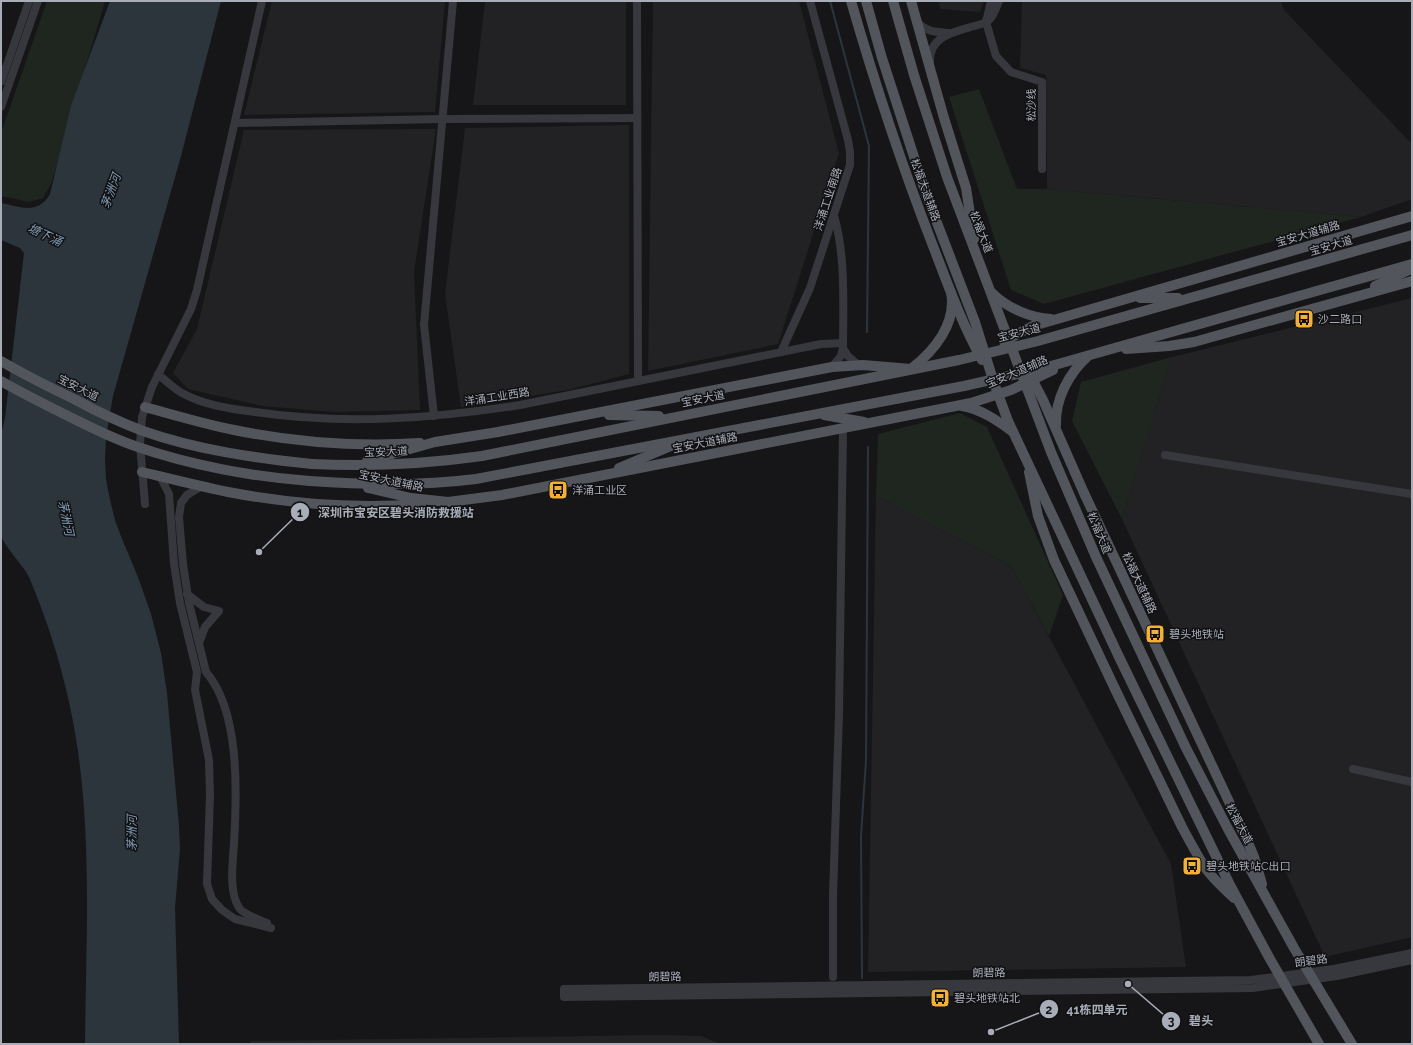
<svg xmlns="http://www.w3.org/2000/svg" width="1413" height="1045" font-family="Raleway,'Noto Sans SC',sans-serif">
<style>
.built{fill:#222225}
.green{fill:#1e261f}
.water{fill:#2c353c}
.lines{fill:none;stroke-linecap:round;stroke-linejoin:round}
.stream{stroke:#2c353c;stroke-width:2}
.minor{stroke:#37383d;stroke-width:8}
.major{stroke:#53555c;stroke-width:10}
.major-bridge{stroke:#53555c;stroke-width:10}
.labels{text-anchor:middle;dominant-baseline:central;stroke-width:3;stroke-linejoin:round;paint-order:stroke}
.street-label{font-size:11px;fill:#a8adb8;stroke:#111113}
.poi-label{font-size:11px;fill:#a8adb8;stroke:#111113;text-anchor:start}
.water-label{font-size:12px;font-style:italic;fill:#7f9bb3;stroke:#111113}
.leader{fill:none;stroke:#a8adb8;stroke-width:1.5}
.callout-dot{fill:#a8adb8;stroke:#111113;stroke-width:1.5}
.mark-label{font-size:12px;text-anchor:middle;font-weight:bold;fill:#111}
.callout-label{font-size:12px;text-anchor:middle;font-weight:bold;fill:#a8adb8;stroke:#111113;stroke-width:3;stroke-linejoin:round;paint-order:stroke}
</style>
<rect width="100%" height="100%" fill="#161618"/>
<g class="built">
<path d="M272 1H445L435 112 244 115Z"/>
<path d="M485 1H626V105H473Z"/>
<path d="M653 1H799L839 153 778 344 648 371Z"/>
<path d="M939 1H984L980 12 940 9Z"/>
<path d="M1022 1H1281L1284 10 1412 144V199L1361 217 1047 189 1046 75 1020 68Z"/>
<path d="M629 125V374L568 390 461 407 445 294 465 128Z"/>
<path d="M436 129 414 272 420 410 333 412 262 406 188 389 173 373 197 329 244 130Z"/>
<path d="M1412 298V937L1325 957 1122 519 1172 357Z"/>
<path d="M876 496 1011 566 1171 864 1186 967 868 972Z"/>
<path d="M658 1035 701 1036 721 1044H250V1041Z"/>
</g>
<g class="green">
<path d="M47 1H105L51 184 43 198 29 202 1 196V133Z"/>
<path d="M979 89 1017 189H1047L1361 217 1044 304 1011 290 949 97Z"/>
<path d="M1172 357 1122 519 1072 421 1081 382Z"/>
<path d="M960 413 987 427 1063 595 1049 636 1011 566 876 496 878 434Z"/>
</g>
<path class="water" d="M110 1H221L181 156 113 396 106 437 105 458 106 479 110 500 115 520 122 539 138 577 151 614 161 653 167 693 179 826 180 849 175 908 179 1044H85C86 930 94 814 69 702 60 660 46 617 29 577 23 565 3 545 1 535 0 526 1 514 1 504 1 481 1 458 1 435L5 418 24 253 20 248 1 240V203C21 207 38 215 50 194L71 106Z"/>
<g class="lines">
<g class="stream">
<path d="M830 1 869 146 867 332"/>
<path d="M862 978 861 836 866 760 868 447"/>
</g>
<g class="minor">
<path d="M637 1 638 381"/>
<path d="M991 1 986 22 996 56 1011 72 1042 82V169"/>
<path d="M917 21C924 32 937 32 949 33"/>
<path d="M930 62C929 36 954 32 974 26 978 25 983 24 986 22 993 19 996 8 999 1"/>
<path d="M1 82 29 1"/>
<path d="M1 107 38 1"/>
<path d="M235 123 442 119 637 118"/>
<path d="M843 348 848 356 858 365"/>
<path d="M781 352 810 288 850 165V152L848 140 810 1"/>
<path d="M832 367 841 356 843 348C843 306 846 256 834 216"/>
<path d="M158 374C166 381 173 388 182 393 203 405 231 409 255 412 344 425 431 419 520 405L821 344 843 343"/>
<path d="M434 416 424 325 453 1"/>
<path d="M1165 455 1412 494"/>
<path d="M160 476 169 494 174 564 180 603 197 672 195 690 209 760 210 795 207 884 212 899 222 910 235 919 271 928"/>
<path d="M202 486 187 495 181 503 179 517 183 564 189 603 206 672C240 711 237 793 234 843 233 862 228 893 240 909 247 916 258 919 267 923"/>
<path d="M145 504 140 444 142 417 152 387 191 309 197 290 262 1"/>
<path d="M187 594 204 607 219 611 205 627 199 643"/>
<path d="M1353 769 1412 782"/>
<path d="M1412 953 1334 969 1251 980 564 989V997L1253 988 1337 976 1412 960"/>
<path d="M833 977V895L839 715 843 428"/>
</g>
<g class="major">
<path d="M851 1C875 84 902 166 933 246 948 285 962 324 982 360"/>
<path d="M866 1 882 58 926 194 975 322 994 383 1008 421 1120 659 1231 887 1270 959 1319 1044"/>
<path d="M893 1 914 75 947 177 1051 452 1096 557 1186 748 1228 829 1294 948 1352 1044"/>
<path d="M911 1 944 118 966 188 974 239"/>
<path d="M1375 286 1411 269"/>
<path d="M992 293C1007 308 1031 318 1051 319"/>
<path d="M1140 298H1178"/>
<path d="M1004 342 1021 332 1033 326 1412 216"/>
<path d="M1126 349 1169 346 1194 342 1412 281"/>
<path d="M1030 375 1043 400 1084 493 1247 840 1254 857 1262 884"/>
<path d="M962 406C981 409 998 421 1013 432"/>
<path d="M145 407C174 415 204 424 234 430 293 442 359 447 420 443"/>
<path d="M609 415 659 416"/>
<path d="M824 415 864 422"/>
<path d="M1056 425C1055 399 1069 373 1088 356"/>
<path d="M367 461 435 442 498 432 832 367 863 365 911 369C934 351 957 324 951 292"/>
<path d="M312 464C369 467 425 464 482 456L959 360 1038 341 1412 235"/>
<path d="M619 468 671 446"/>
<path d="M142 472C171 479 199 486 228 492 291 504 356 509 421 504"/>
<path d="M1029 472 1038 516 1054 560 1116 691 1182 827C1189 840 1196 853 1204 866 1212 878 1223 888 1234 898"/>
<path d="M310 481C366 485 421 486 476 479L964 386 1044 368 1412 264"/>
<path d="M368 488 411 498 448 502 502 495 971 403 1011 390 1053 370"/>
</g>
<g class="major-bridge">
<path d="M1 361C25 375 49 387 74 399 96 411 119 422 143 431 197 450 255 458 312 464"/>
<path d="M1 381C22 393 44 404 66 415 88 426 111 438 135 446 189 465 253 477 310 481"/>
</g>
</g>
<defs>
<symbol id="bus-square" viewBox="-11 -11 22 22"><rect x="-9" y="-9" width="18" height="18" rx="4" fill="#f2b134" stroke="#111113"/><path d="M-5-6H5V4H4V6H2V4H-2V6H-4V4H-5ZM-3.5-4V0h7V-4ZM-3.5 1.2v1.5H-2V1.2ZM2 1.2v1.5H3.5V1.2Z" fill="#111"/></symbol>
</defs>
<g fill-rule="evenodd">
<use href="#bus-square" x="1293" y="308" width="22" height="22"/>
<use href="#bus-square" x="547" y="479" width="22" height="22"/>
<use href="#bus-square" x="1144" y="623" width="22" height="22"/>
<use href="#bus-square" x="1181" y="855" width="22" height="22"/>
<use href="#bus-square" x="929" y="987" width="22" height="22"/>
</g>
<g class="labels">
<g class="street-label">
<text transform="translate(1031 105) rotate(-90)">松沙线</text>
<text transform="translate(925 190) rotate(70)">松福大道辅路</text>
<text transform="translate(828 199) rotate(-72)">洋涌工业南路</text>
<text transform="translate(981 232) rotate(69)">松福大道</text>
<text transform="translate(1308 234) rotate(-16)">宝安大道辅路</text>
<text transform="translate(1331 246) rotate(-16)">宝安大道</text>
<text transform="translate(1019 333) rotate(-14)">宝安大道</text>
<text transform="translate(1017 372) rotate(-23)">宝安大道辅路</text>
<text transform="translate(78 388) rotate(27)">宝安大道</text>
<text transform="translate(497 397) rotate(-9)">洋涌工业西路</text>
<text transform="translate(703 399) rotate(-11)">宝安大道</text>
<text transform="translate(705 443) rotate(-11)">宝安大道辅路</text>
<text transform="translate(386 452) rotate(-2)">宝安大道</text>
<text transform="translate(391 481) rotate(12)">宝安大道辅路</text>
<text transform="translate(1099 533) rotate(67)">松福大道</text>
<text transform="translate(1139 583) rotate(65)">松福大道辅路</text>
<text transform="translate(1239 824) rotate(62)">松福大道</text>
<text transform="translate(1311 961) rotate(-8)">朗碧路</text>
<text transform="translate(989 973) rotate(-1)">朗碧路</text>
<text transform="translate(665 977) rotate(-1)">朗碧路</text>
</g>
<g class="poi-label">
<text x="1318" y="319">沙二路口</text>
<text x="572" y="490">洋涌工业区</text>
<text x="1169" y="634">碧头地铁站</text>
<text x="1206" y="866">碧头地铁站C出口</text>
<text x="954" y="998">碧头地铁站北</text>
</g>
<g class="water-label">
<text transform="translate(111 191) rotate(-70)">茅洲河</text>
<text transform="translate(45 235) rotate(25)">塘下涌</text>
<text transform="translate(66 518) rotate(78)">茅洲河</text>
<text transform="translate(132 833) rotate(-90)">茅洲河</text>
</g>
</g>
<path class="leader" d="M259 552L300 512M991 1032L1049 1009M1128 984L1171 1021"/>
<g class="callout-dot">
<circle cx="259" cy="552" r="4"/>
<circle cx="991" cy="1032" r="4"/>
<circle cx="1128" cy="984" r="4"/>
<circle cx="300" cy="512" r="10"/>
<circle cx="1049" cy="1009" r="10"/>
<circle cx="1171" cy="1021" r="10"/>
</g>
<g class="mark-label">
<text x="300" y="517">1</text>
<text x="1049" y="1014">2</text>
<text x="1171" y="1025">3</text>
</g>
<g class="callout-label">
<text x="396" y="517">深圳市宝安区碧头消防救援站</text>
<text x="1097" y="1014">41栋四单元</text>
<text x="1201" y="1025">碧头</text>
</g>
<rect width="1413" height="1045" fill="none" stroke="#a8adb8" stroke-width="4"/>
</svg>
